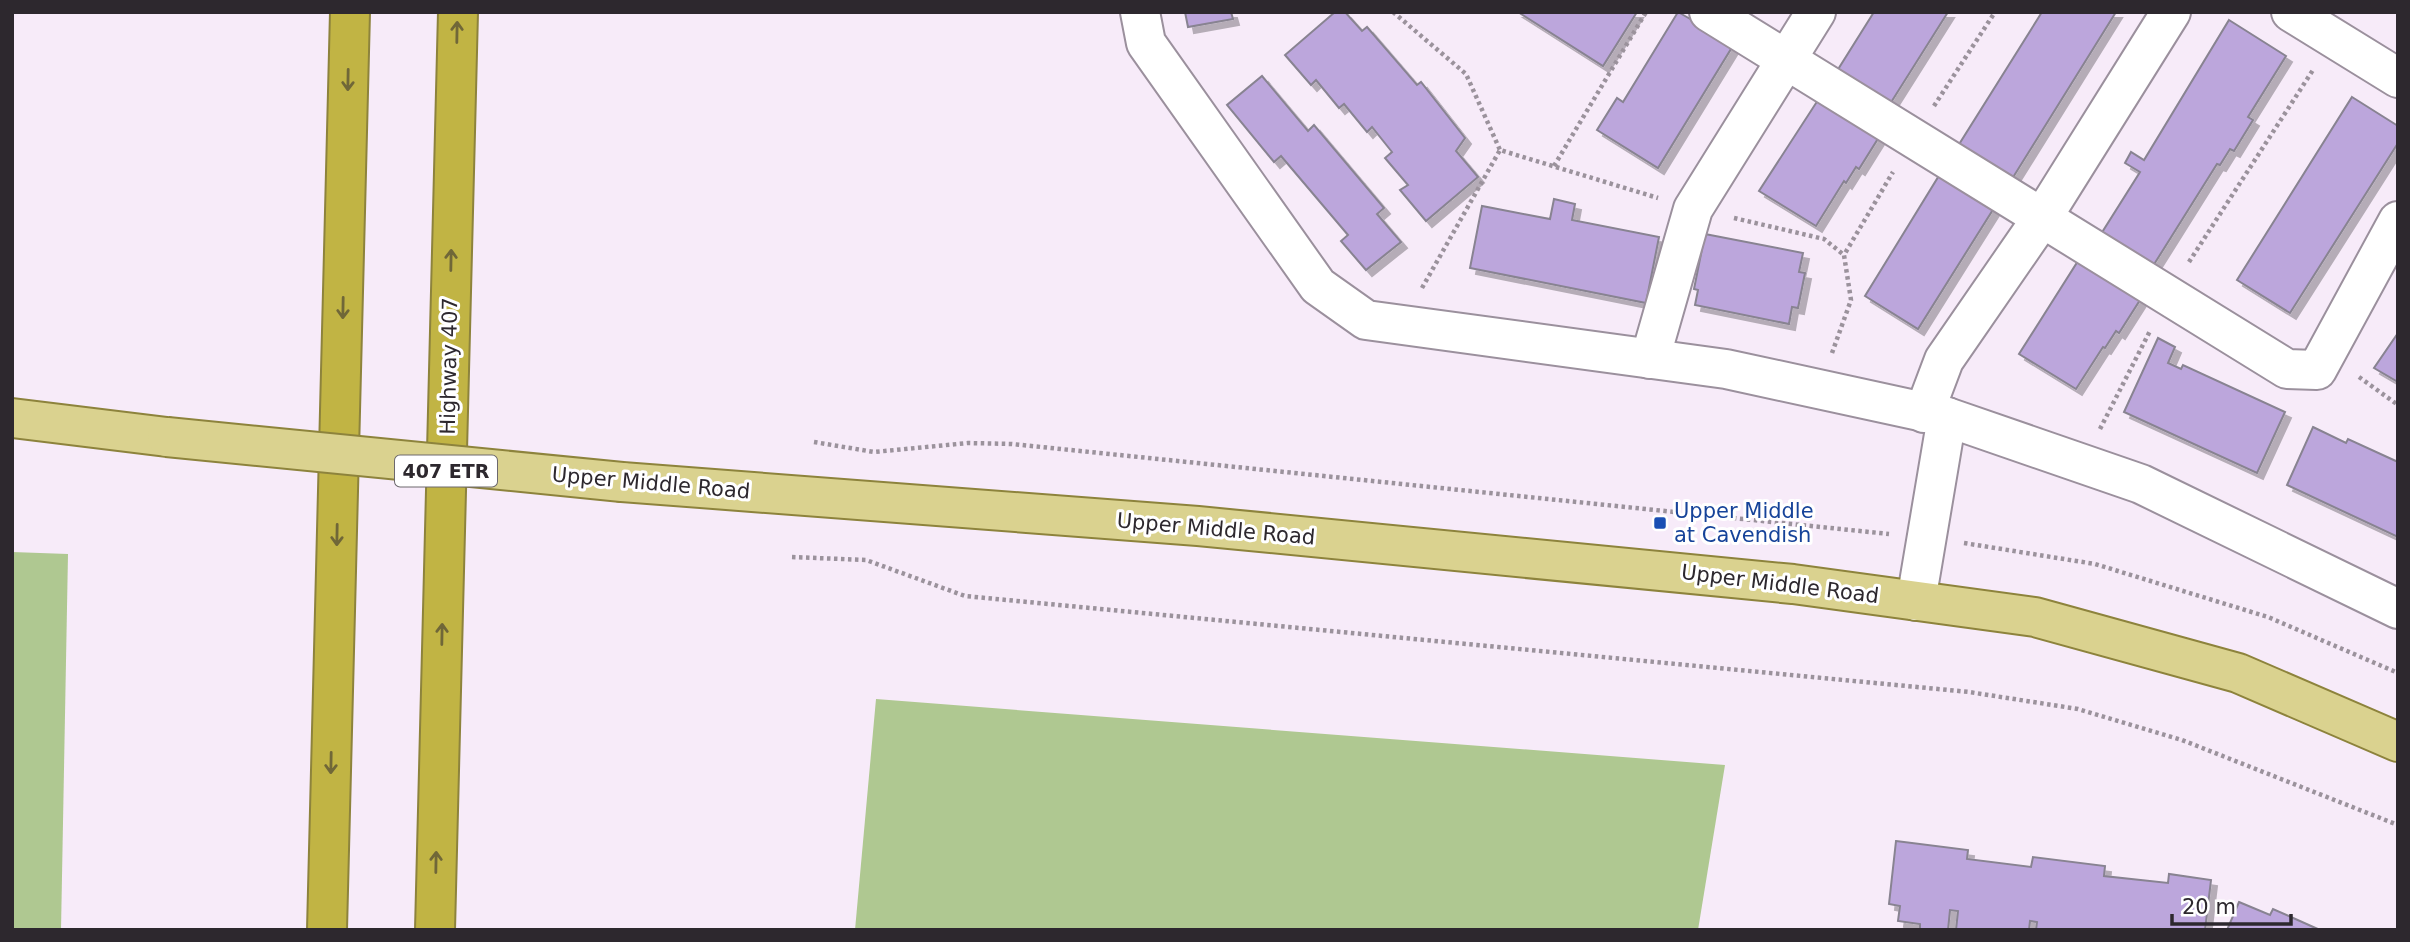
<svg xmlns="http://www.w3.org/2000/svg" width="2410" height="942" font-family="'DejaVu Sans',sans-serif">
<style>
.forest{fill:#afc891}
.building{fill:#bca6dc;stroke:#888391;stroke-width:2;filter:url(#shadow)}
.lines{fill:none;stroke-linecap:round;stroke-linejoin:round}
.minor-casing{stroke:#9b909d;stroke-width:42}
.major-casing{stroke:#8d833c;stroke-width:42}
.highway-casing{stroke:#8d833c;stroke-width:42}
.path{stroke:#9b929c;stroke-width:4.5;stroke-dasharray:3.5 3.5;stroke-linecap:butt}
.minor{stroke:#fff;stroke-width:38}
.major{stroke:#dad28f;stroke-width:38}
.highway{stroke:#c1b444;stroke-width:38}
.major-bridge-casing{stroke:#8d833c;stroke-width:42;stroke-linecap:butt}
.major-bridge{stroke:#dad28f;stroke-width:38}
.oneway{stroke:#706738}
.transit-dot{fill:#1a4fb4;stroke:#fff;stroke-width:2.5}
.labels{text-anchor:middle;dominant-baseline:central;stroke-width:6;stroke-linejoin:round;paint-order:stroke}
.shield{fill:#fff;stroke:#6c686d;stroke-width:2}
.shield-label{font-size:19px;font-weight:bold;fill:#2d282e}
.street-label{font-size:21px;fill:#2d282e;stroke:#fff}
.transit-label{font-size:21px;fill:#164399;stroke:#fff;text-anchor:start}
</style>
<defs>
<filter id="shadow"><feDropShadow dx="6" dy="6" stdDeviation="0" flood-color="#0004"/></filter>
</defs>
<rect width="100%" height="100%" fill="#f7ebf9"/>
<g class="forest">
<path d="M12 552 68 554 61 930H12Z"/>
<path d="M876 699 1725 765 1698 930H855Z"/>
</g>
<g class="building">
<path d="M1185 12H1231L1233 19 1188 27Z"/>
<path d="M1335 12H1345L1362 31 1367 27 1417 85 1421 82 1465 138 1456 151 1478 177 1426 221 1400 190 1408 185 1385 158 1392 152 1372 127 1367 132 1344 104 1339 108 1316 80 1311 85 1285 55Z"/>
<path d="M1518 12H1637L1603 66Z"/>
<path d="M1678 12 1734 44 1658 168 1597 130 1617 98 1623 102Z"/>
<path d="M1874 12H1948L1890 104 1837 71Z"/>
<path d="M2042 12H2116L2012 179 1958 146Z"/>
<path d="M2229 20 2286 56 2248 117 2253 120 2234 151 2230 149 2220 165 2217 164 2153 266 2101 234 2140 172 2125 163 2131 152 2144 160Z"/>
<path d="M1262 76 1308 131 1314 125 1384 208 1377 214 1401 242 1366 270 1341 241 1348 235 1281 156 1274 162 1227 105Z"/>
<path d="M2352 97 2398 126V143L2290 313 2237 280Z"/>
<path d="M1818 100 1879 137 1859 169 1856 167 1846 183 1844 181 1816 226 1759 191Z"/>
<path d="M1940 174 1994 208 1918 329 1865 296Z"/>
<path d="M1554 199 1575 204 1572 220 1659 237 1646 303 1470 268 1482 206 1550 219Z"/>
<path d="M1705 234 1803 253 1799 272 1805 273 1798 308 1792 307 1789 324 1695 305 1698 290 1694 289Z"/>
<path d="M2078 261 2140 300 2119 333 2116 331 2105 348 2103 347 2076 389 2019 354Z"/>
<path d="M2398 333V382L2374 368Z"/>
<path d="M2158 338 2175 347 2168 363 2181 369 2183 365 2285 412 2257 473 2124 412Z"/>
<path d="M2313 427 2346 443 2348 439 2398 462V537L2287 485Z"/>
<path d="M1896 841 1968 850 1967 859 2031 867 2033 857 2105 866 2104 876 2168 883 2169 874 2211 880 2205 930H2036L2037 922 2030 921 2029 930H1956L1958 911 1950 910 1948 930H1920V924L1898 921 1900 906 1889 904Z"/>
<path d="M2239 902 2270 915 2273 909 2320 930H2227Z"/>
</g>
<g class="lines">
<defs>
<g id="minor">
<path d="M1140 12 1146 43 1318 286 1366 320 1726 369 1947 417 2141 484 2398 609"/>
<path d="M1709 12 2287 369 2317 370 2398 221"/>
<path d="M2291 12 2398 78"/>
<path d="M1650 359 1693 209 1816 12"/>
<path d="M1924 413 1944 360 2042 218 2171 12"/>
<path d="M1916 601 1947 417"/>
</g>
<g id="major">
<path d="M12 418 167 437"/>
<path d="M622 482 1198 526 1793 584 2035 617 2238 673 2398 742"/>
</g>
<g id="highway">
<path d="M327 930 350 12"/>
<path d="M435 930 458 12"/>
</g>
</defs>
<use href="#minor" class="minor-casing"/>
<use href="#major" class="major-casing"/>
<use href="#highway" class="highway-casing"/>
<g class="path">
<path d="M1393 12 1466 74 1500 150"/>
<path d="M1934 106 1995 12"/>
<path d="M1554 166 1646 12"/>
<path d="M1734 218 1824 239 1844 255"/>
<path d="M2189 262 2313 70"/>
<path d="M1422 288 1500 150 1658 198"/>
<path d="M1832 353 1851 300 1844 255 1893 172"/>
<path d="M2359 377 2398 405"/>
<path d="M2100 429 2150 331"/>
<path d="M814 442 874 452 968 443 1012 444 1889 534"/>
<path d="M1964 543 2095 564 2268 617 2398 673"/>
<path d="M792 557 866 560 965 596 1969 692 2078 709 2182 740 2398 825"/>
</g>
<use href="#minor" class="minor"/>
<use href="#major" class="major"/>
<use href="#highway" class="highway"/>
<defs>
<path id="major-bridge" d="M167 437 622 482"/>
</defs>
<use href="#major-bridge" class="major-bridge-casing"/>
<use href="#major-bridge" class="major-bridge"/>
</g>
<defs><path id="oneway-shaft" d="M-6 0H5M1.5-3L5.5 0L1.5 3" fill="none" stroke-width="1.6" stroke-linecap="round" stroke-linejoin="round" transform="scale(1.75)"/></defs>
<g class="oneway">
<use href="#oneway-shaft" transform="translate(457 32) rotate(-89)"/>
<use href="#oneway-shaft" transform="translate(348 80) rotate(91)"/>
<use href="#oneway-shaft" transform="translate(451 260) rotate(-89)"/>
<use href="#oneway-shaft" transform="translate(343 308) rotate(91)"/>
<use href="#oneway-shaft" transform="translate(337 535) rotate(91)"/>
<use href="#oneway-shaft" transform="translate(442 634) rotate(-89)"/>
<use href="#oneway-shaft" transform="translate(331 763) rotate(91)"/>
<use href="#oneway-shaft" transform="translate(436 862) rotate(-89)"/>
</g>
<rect class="transit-dot" x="1653" y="516" width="14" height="14" rx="3.5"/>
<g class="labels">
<rect class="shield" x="395" y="455.5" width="102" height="31" rx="5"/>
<g class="shield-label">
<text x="446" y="471">407 ETR</text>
</g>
<g class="street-label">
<text transform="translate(449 366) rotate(-89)">Highway 407</text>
<text transform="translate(651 483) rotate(5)">Upper Middle Road</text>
<text transform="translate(1216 529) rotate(5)">Upper Middle Road</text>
<text transform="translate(1780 584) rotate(7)">Upper Middle Road</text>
</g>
<g class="transit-label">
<text x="1674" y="511">Upper Middle<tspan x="1674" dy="24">at Cavendish</tspan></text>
</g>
</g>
<rect width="2410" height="942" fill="none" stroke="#2d282e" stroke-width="28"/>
<path d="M2172 914v10h119v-10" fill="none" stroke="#2d282e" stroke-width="3.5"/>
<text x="2182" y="914" font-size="21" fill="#2d282e" stroke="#ffffff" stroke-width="5" paint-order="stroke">20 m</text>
</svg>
